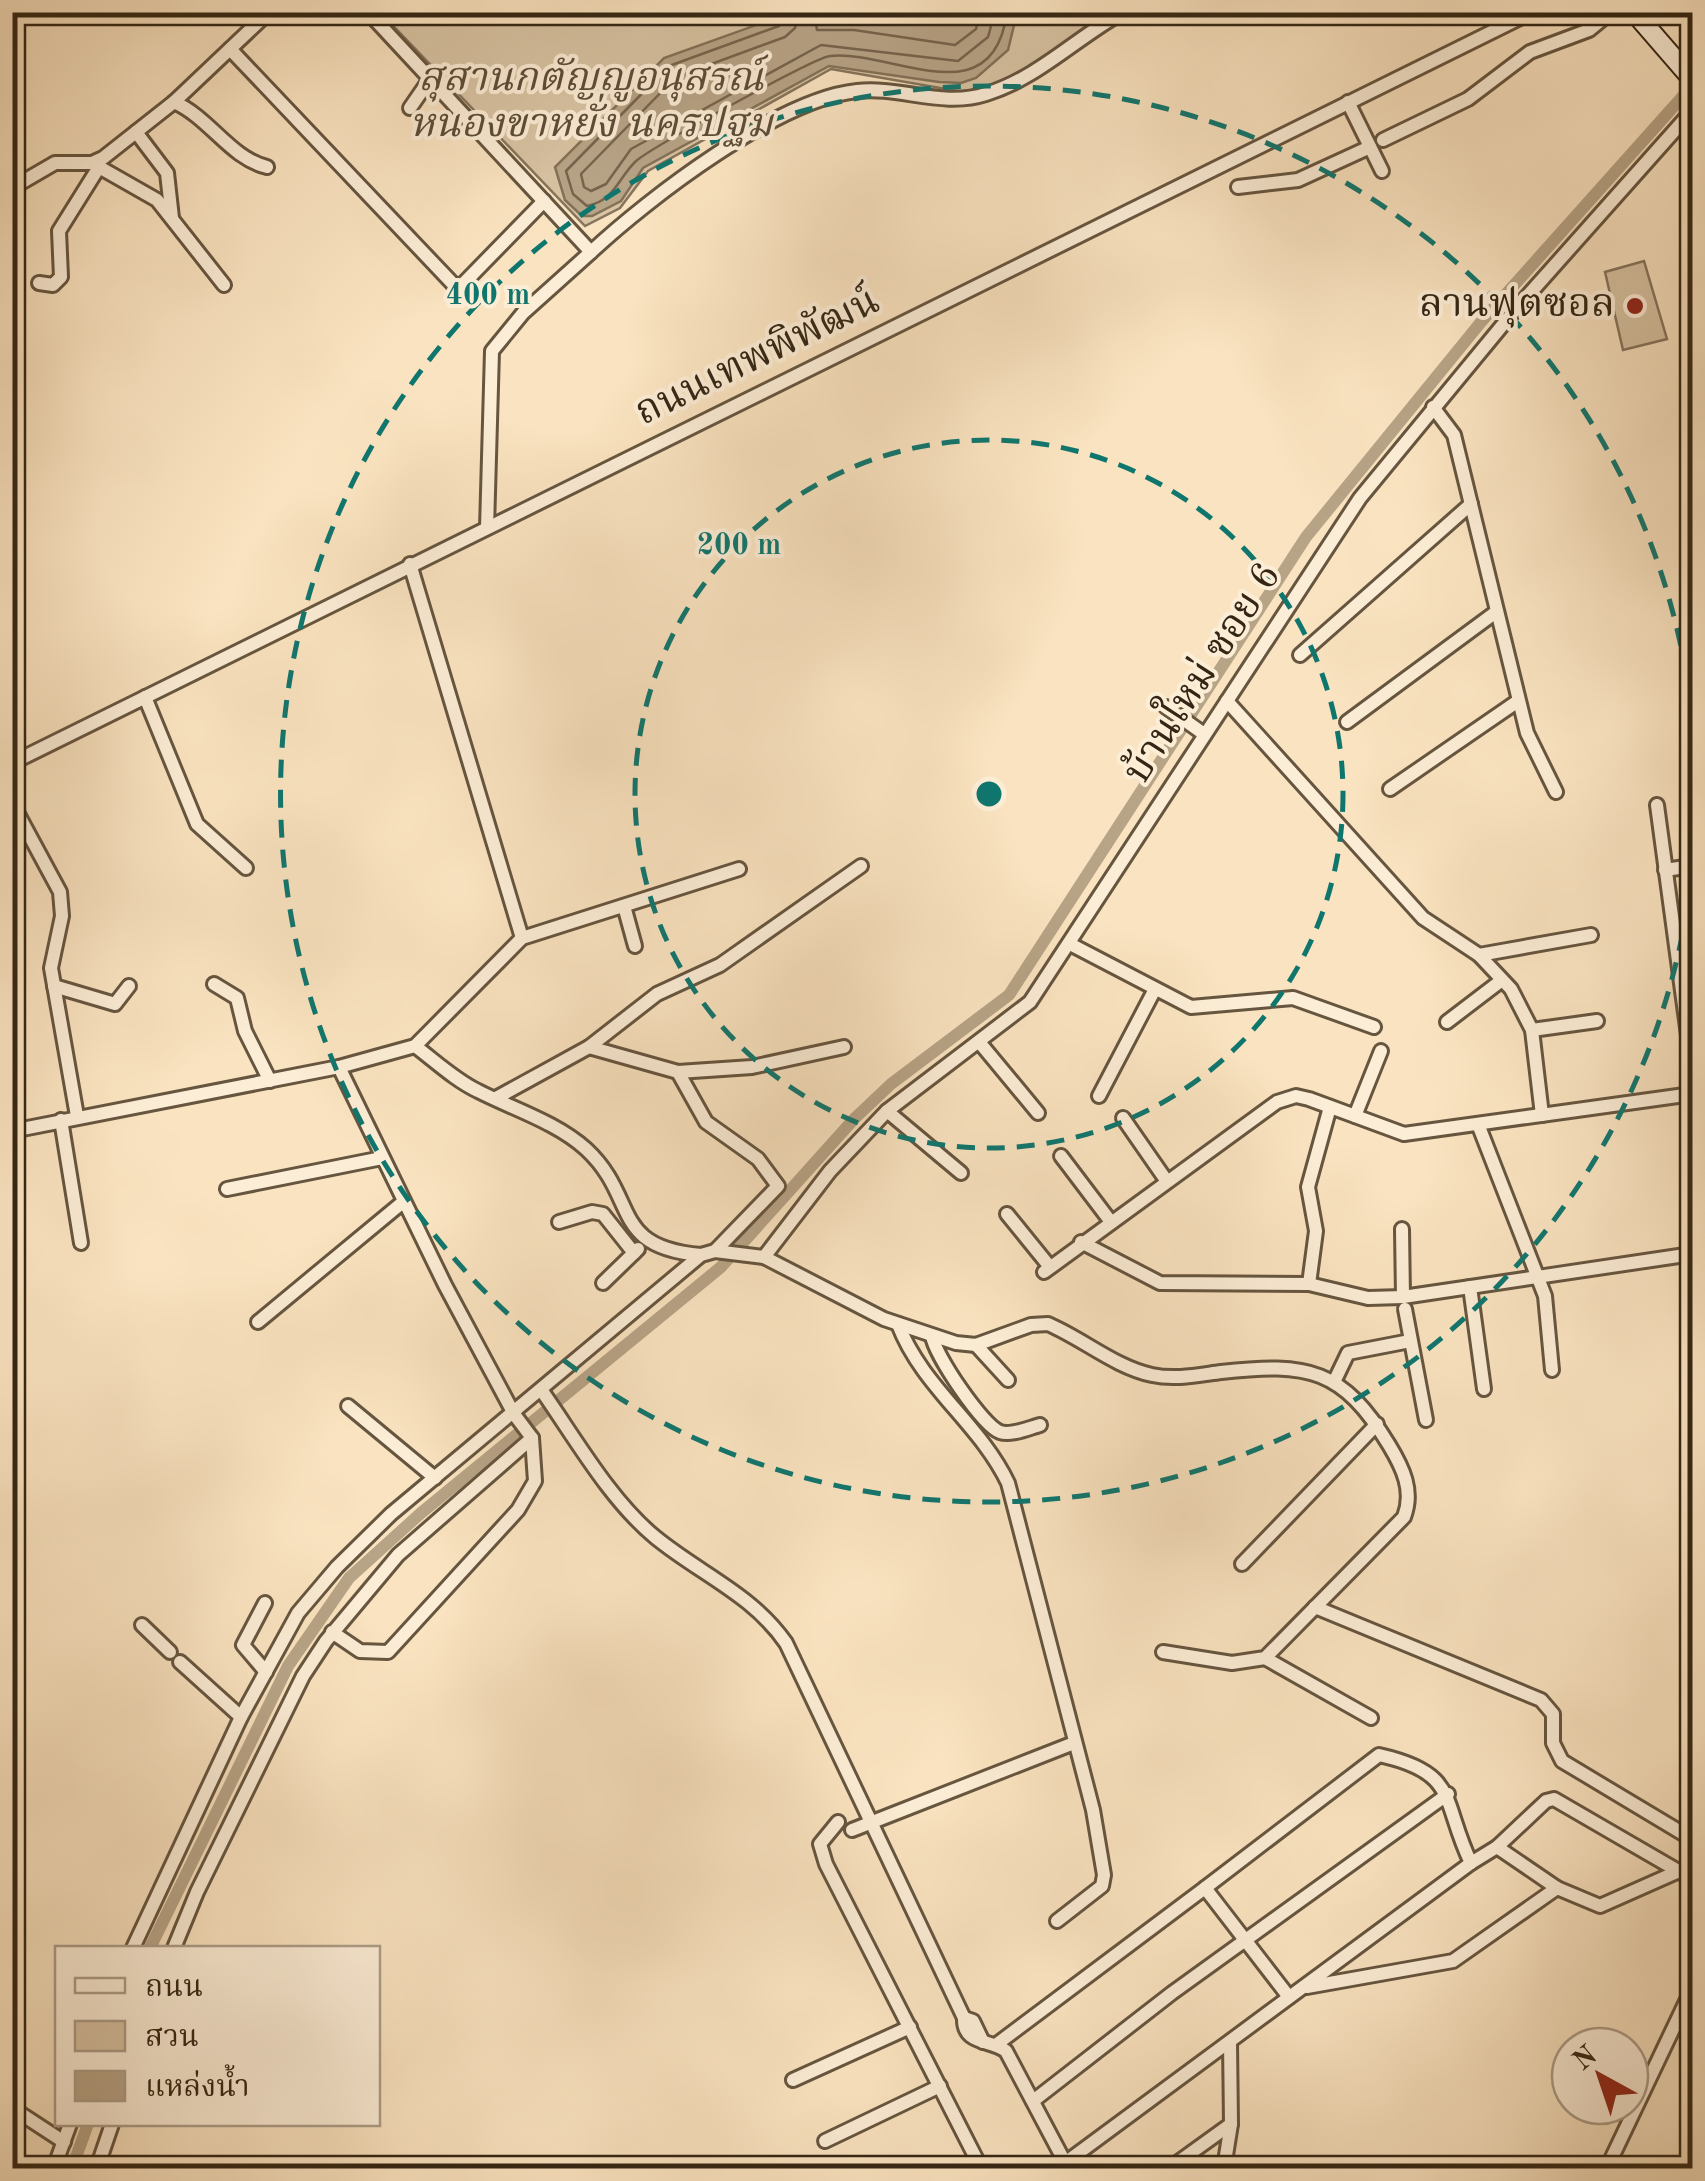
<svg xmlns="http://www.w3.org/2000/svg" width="1705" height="2181" font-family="'Old Standard TT','Noto Serif Thai',serif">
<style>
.green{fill:#d8c3a3;stroke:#86745c;stroke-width:2.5}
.water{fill:#b7a386;stroke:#837158;stroke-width:2.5}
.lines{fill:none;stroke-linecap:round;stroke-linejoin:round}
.shore{stroke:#76644d;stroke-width:2.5}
.canal{stroke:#b7a386;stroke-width:12}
.street-casing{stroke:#66553f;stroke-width:18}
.secondary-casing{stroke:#342614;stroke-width:22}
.street{stroke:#fcedd6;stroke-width:12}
.secondary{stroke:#fcedd6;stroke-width:18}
.ring{fill:none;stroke:#0f766e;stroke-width:5;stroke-dasharray:18 12}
.poi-dot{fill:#8f2418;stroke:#fcedd6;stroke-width:4}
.labels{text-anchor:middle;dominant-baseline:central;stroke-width:8;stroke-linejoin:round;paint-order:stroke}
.park-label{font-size:40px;font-style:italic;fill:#5d4d38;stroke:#fcedd6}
.poi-label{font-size:40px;fill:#342614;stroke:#fcedd6;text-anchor:end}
.street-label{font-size:40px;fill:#342614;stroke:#fcedd6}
.centre{fill:#0f766e;stroke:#fcedd6;stroke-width:5}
.ring-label{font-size:30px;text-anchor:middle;font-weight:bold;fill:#0f766e;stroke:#fcedd6;stroke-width:8;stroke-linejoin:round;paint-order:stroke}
</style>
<rect width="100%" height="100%" fill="#fae3c0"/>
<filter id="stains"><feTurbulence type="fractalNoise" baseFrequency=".002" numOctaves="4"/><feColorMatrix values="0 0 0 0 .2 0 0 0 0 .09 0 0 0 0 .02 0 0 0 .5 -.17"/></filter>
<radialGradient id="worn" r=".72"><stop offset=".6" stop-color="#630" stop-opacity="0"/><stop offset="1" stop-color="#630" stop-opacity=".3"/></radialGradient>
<g class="green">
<path d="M381 13H1131L1007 84 969 93 831 69 648 171 620 208 585 226Z"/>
<path d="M1644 261 1667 339 1623 350 1605 272Z"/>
</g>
<path class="water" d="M790 13H1017L1008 50 976 78 961 83 939 82 829 66 643 168 621 201 592 216H582L565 200 555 167 664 58Z"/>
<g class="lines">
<g class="shore">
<path d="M786 12 779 26 669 66 566 171 573 194 587 206C615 200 617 180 635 162 648 149 816 57 830 56 891 49 993 119 1007 12"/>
<path d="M799 12 795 28 785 37 676 77 581 174 584 187 591 191 606 184 631 149 821 45 958 61 988 37 995 12"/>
<path d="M814 12 817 30H854L955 45 976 29 980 12"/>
</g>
<g class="canal">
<path d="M150 1948 288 1666 349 1578 421 1513 721 1267 854 1119 891 1084 1009 995 1306 537 1481 322 1692 86"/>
<path d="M72 2168 88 2124"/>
</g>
<defs>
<g id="street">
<path d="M368 12 591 252 523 313 492 351 487 528"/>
<path d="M230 49 454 285H462L544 201"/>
<path d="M174 102C210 118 230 158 267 167"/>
<path d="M1348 102 1382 171"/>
<path d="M410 108 430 79"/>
<path d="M136 132 167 173 172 218"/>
<path d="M1383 140 1468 99 1530 52 1589 30 1611 12"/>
<path d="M92 163 157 200 224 285"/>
<path d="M1238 187 1298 180 1370 147"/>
<path d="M12 188 55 163H92L103 158 174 102 269 12"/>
<path d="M591 252C649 198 778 99 857 91 899 86 943 108 986 94 1038 78 1076 38 1123 12"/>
<path d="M39 283 53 285 61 277 59 231 99 167"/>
<path d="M1433 407 1454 435 1527 733 1556 792"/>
<path d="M410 564 522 938"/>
<path d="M1300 655 1471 504"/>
<path d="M145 697 197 824 246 868"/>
<path d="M1227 701 1423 918 1479 955 1511 989 1532 1030 1542 1115"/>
<path d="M1166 707 1204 734"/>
<path d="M1347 722 1496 612"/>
<path d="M12 763 1532 12"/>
<path d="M1390 789 1518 701"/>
<path d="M12 803 60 892 62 916 51 968 77 1116"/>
<path d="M1657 805 1692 1065"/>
<path d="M1665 870 1692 866"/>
<path d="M624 906 635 946"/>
<path d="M1070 944 1191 1007 1293 998 1374 1027"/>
<path d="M1479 955 1591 935"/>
<path d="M214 984 237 998 245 1031 270 1081"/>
<path d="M54 986 115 1004 129 986"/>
<path d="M1447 1022 1502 980"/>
<path d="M1532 1030 1597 1021"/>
<path d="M980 1043 1038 1113"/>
<path d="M415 1046C435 1061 455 1080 478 1091 513 1109 556 1122 586 1149 639 1198 609 1247 701 1255"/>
<path d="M589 1047 678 1072 752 1067 844 1047"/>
<path d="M678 1072 706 1122 758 1159 778 1186 715 1251"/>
<path d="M1099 1096 1155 989"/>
<path d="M496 1098 589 1047 657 994 720 965 861 866"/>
<path d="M887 1111 961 1173"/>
<path d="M1355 1116 1381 1051"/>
<path d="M1123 1118 1166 1180"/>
<path d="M61 1120 81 1243"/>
<path d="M1478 1124 1545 1296 1552 1370"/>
<path d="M12 1131 339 1067 415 1046 522 938 739 869"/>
<path d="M1061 1156 1111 1222"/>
<path d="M227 1189 382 1158"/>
<path d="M1007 1214 1050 1267"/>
<path d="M559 1222 592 1212 603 1214 634 1253"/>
<path d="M1402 1229 1403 1297"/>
<path d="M1081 1242 1160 1283 1309 1284 1368 1298 1403 1297 1692 1254"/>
<path d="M764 1257 830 1171 887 1111 1030 1002 1360 498 1515 310 1692 111"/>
<path d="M1044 1272 1277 1102 1296 1096 1309 1099 1404 1134 1692 1094"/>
<path d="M603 1283 638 1249"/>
<path d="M1309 1284 1316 1231 1308 1187 1330 1107"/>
<path d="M1470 1287 1484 1389"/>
<path d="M1405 1309 1426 1420"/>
<path d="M258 1322 403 1202"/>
<path d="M898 1324C922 1387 980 1424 1008 1483L1093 1810 1104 1875 1102 1886 1057 1921"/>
<path d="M932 1336C935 1355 982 1425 1000 1432 1011 1436 1029 1428 1040 1425"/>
<path d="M976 1345 1008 1380"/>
<path d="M1335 1380 1348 1353 1410 1341"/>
<path d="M542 1391C575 1438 610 1500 655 1537 700 1574 752 1594 786 1643L964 2018C963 2045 990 2039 1006 2051L1068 2168"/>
<path d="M348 1406 435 1478"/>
<path d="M1242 1564 1377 1424"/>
<path d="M265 1603 243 1645 266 1672"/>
<path d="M1315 1607 1541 1700 1553 1714V1743L1562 1761 1692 1839"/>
<path d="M142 1625 170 1652"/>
<path d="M332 1632 360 1651 388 1652 518 1510 535 1481 532 1438 514 1414 445 1285 339 1067"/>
<path d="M1265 1658 1371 1718"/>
<path d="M180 1662 241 1717"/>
<path d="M838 1822 820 1844 826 1864 981 2168"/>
<path d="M852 1830 1074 1743"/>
<path d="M1497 1847 1546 1801 1554 1799 1692 1879"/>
<path d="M1205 1888 1379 1755C1460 1773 1441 1801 1471 1863L1497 1847 1557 1888 1453 1961 1307 1987"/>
<path d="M1557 1888 1600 1906 1679 1871"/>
<path d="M133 1948 241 1717 298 1613 337 1567 391 1514 701 1255 715 1251 764 1257 884 1319 956 1343 976 1345 1031 1325 1048 1324C1083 1339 1115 1367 1152 1375 1175 1380 1198 1375 1221 1372 1308 1362 1343 1369 1389 1445 1403 1468 1414 1491 1404 1517L1265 1658 1232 1663 1163 1652"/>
<path d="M174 1948 197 1892 303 1676 326 1641 398 1555 532 1438"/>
<path d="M964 2018 973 2021 983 2042"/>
<path d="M997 2044 1205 1888 1289 1997"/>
<path d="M793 2080 910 2027"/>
<path d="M1033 2101 1172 1993 1448 1794"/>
<path d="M12 2108 64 2142"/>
<path d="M825 2141 940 2086"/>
<path d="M1065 2163 1471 1863"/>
<path d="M54 2168 70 2124"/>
<path d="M97 2168 112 2124"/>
<path d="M1170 2168 1231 2124"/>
<path d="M1224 2168 1231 2124 1230 2042"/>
<path d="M1607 2168 1692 1989"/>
</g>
<path id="secondary" d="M1634 12 1692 79"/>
</defs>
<use href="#street" class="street-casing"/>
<use href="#secondary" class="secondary-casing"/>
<use href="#street" class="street"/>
<use href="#secondary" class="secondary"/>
</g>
<g class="ring">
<circle cx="989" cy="794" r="354"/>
<path d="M1692 874A708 708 0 1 1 1692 714"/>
</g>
<circle class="poi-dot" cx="1635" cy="306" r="10"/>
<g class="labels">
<g class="park-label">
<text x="591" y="80">สุสานกตัญญูอนุสรณ์<tspan x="591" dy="46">หนองขาหยั่ง นครปฐม</tspan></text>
</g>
<g class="poi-label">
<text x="1615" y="306">ลานฟุตซอล</text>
</g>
<g class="street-label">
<text transform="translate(758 358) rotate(-26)">ถนนเทพพิพัฒน์</text>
<text transform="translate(1204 674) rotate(-57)">บ้านใหม่ ซอย 6</text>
</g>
</g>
<circle cx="989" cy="794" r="15" class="centre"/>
<g class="ring-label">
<text x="488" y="304">400 m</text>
<text x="739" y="554">200 m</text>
</g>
<rect width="1705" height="2181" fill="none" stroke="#fae3c0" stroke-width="50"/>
<rect x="15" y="15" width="1675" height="2151" fill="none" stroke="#342614" stroke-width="5"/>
<rect x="25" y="25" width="1655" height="2131" fill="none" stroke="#342614" stroke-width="2.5"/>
<rect x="55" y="1946" width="325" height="180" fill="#fcedd6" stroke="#ac9d88" stroke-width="2.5"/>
<rect x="75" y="1978" width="50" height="15" fill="#fcedd6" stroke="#ac9d88" stroke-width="2.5"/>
<text x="145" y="1996" font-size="30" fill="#342614">ถนน</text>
<rect x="75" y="2021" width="50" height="30" fill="#d8c3a3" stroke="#ac9d88" stroke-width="2.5"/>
<text x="145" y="2046" font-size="30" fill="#342614">สวน</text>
<rect x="75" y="2071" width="50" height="30" fill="#b7a386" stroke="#ac9d88" stroke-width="2.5"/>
<text x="145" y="2096" font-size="30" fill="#342614">แหล่งน้ำ</text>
<g transform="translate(1600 2076) rotate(320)"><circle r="48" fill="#fcedd6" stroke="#ac9d88" stroke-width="2.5"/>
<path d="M0-8L18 38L0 25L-18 38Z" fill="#8f2418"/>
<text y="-15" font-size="28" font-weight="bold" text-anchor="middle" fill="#342614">N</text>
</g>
<rect width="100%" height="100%" filter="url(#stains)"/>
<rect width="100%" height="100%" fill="url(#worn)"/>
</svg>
